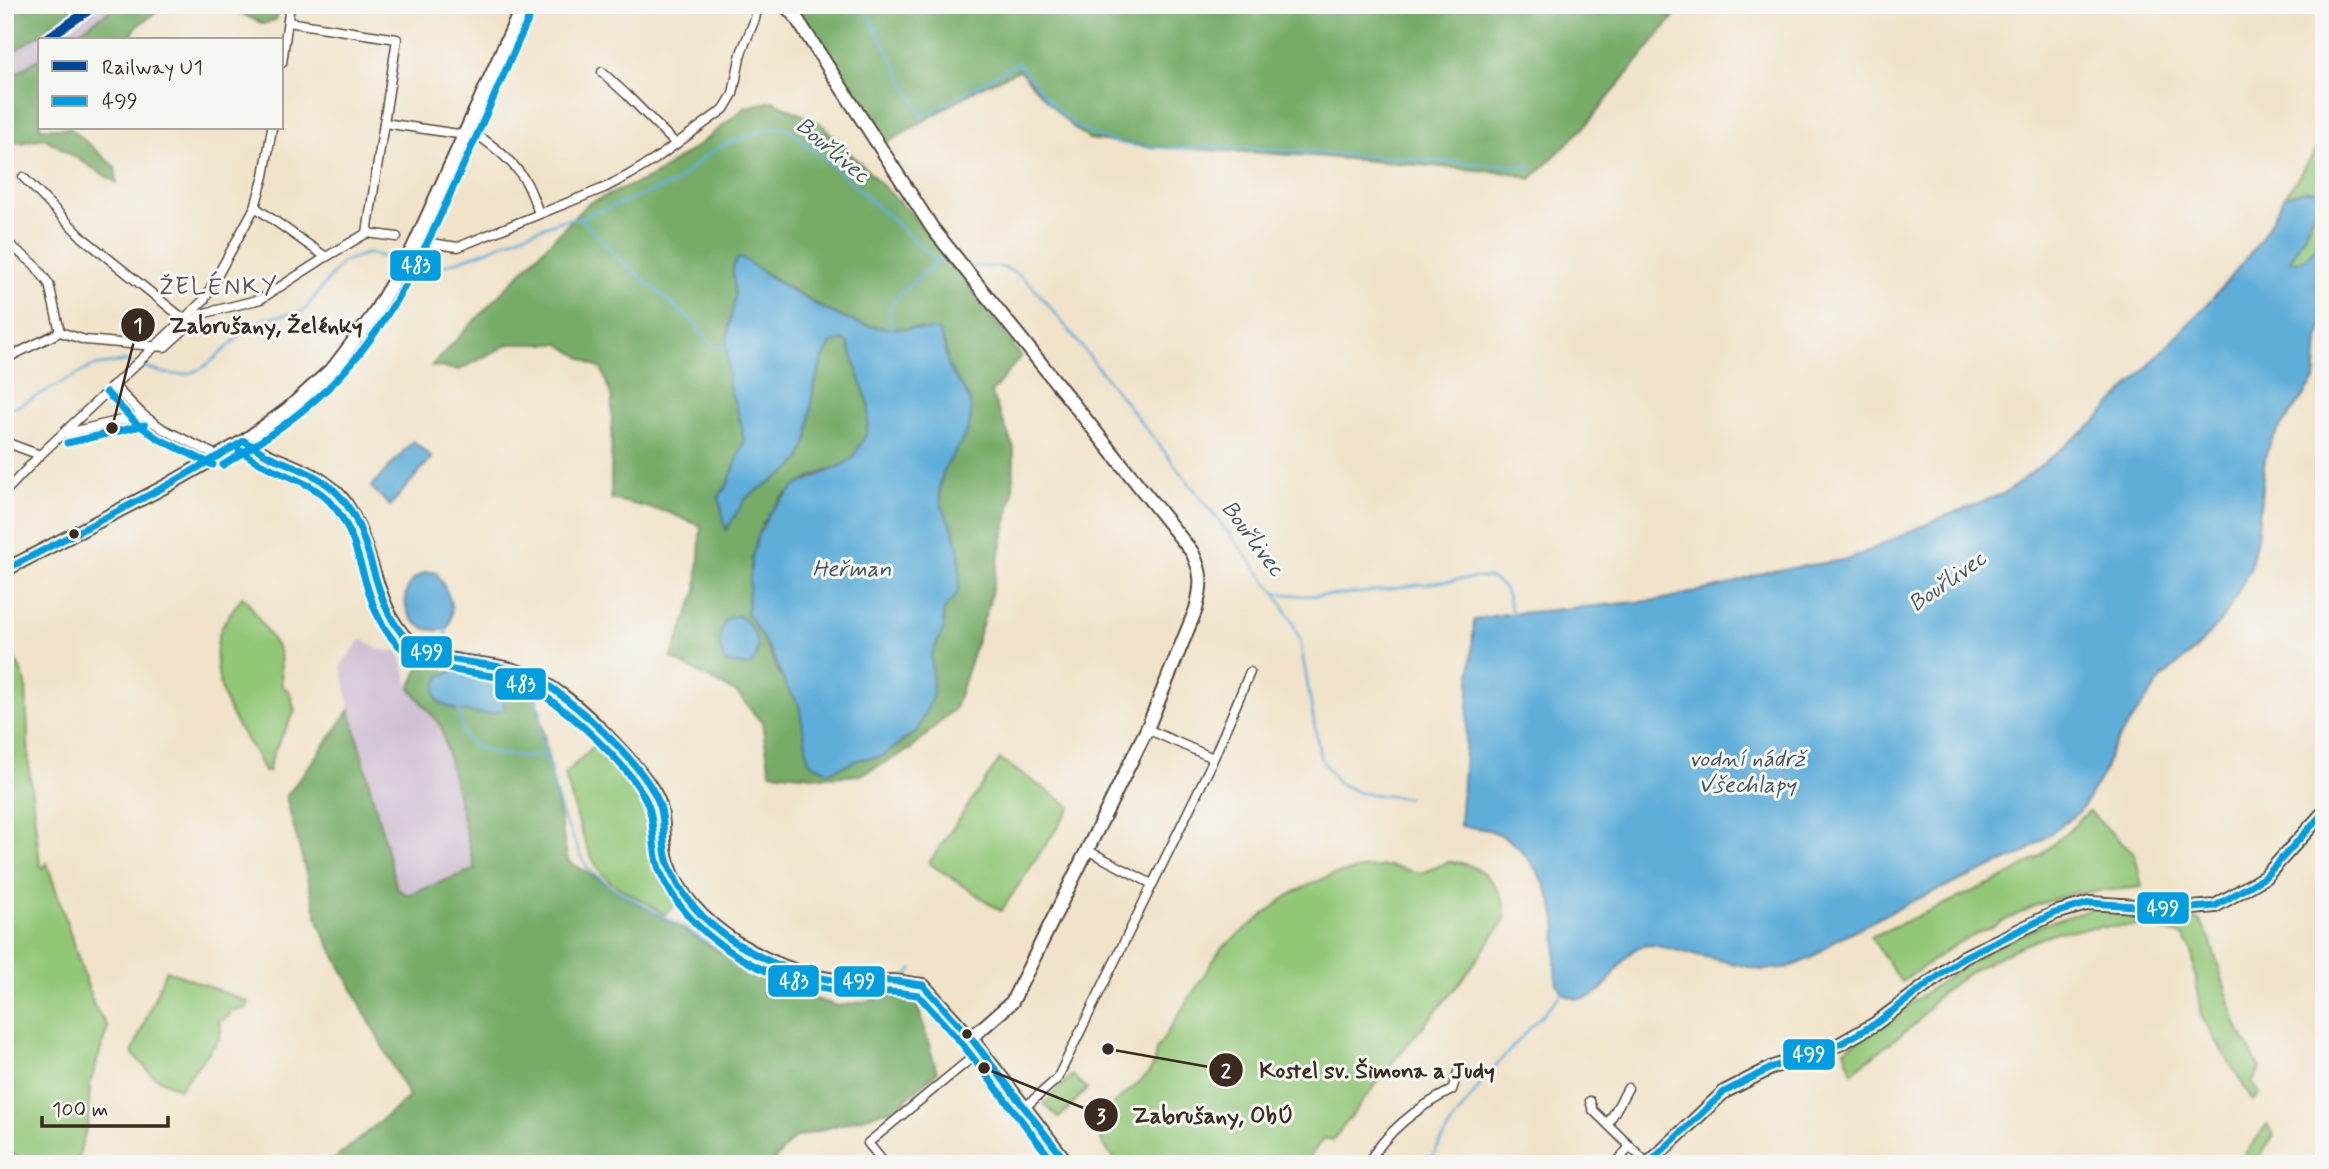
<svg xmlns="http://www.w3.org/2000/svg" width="2329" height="1169" font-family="Mynerve,sans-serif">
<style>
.industrial{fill:#cdbed2}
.green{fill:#93c778;stroke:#67784b;stroke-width:2}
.forest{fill:#76ac68;stroke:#586b43;stroke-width:2;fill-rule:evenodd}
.water{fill:#5fadd9;stroke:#4d6c7c;stroke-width:2}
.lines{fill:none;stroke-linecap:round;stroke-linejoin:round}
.stream{stroke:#5fadd9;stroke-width:2.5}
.street-casing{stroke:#564638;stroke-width:11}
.secondary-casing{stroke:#564638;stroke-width:16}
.street{stroke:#fff;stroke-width:8}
.secondary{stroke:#fff;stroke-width:12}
.bus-1-casing{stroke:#f6f6f2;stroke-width:12}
.bus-2-casing{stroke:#f6f6f2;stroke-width:12}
.bus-1{stroke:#009ee0;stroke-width:7}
.bus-2{stroke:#009ee0;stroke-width:7}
.rail-1-casing{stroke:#f6f6f2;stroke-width:14}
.rail-1{stroke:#00479a;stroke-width:9}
.bus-dot{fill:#3b2a1e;stroke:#f6f6f2;stroke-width:2.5}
.labels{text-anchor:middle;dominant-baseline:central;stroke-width:6;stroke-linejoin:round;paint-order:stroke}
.water-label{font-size:23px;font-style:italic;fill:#48585f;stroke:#f6f6f2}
.quarter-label{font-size:24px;letter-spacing:2px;fill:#67515b;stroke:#f6f6f2}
.leader{fill:none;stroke:#3b2a1e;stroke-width:2.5}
.callout-dot{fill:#3b2a1e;stroke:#f6f6f2;stroke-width:2.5}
.mark-label{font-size:21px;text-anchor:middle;font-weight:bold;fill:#fff}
.callout-label{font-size:23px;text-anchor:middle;font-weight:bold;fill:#3b2a1e;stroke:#f6f6f2;stroke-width:6;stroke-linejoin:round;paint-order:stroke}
.line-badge{stroke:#f6f6f2;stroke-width:2.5}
.badge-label{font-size:19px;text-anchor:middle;font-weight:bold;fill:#fff}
</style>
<rect width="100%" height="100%" fill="#f6f6f2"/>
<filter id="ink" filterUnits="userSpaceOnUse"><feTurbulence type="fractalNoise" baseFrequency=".0143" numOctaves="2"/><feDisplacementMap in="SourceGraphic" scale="14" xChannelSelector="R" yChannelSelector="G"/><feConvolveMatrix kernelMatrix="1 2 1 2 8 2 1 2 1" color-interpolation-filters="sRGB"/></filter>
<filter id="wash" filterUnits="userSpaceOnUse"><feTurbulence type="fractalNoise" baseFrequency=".00686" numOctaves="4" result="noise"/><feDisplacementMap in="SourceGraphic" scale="28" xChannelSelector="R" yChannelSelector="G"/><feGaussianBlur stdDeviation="1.57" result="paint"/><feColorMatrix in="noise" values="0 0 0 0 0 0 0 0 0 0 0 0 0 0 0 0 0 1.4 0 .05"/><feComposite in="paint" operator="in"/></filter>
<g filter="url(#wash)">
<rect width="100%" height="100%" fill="#f0e3c9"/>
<g class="industrial">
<path d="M85 5H118L67 40H40V58L5 80V57Z"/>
<path d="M362 639 380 650 399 651 410 688 441 726 476 869 408 895 397 889 350 710 341 665Z"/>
</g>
<g class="green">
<path d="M2324 139C2324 167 2327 196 2324 224 2322 240 2308 265 2290 261L2304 235 2319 197 2316 191 2307 190 2285 196Z"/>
<path d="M242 597 248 602 280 652 282 686 289 691 295 711C285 732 272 749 268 772H264C257 752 247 742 237 725 221 699 210 659 221 629 225 618 236 607 242 597Z"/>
<path d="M5 648 19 666 26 684 29 769 40 864 43 868 47 863 94 1006 108 1027 90 1084 88 1123 76 1164H27L5 1148Z"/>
<path d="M602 738 652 797C658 813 653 825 654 840 655 863 668 883 679 901L664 915C647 900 624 894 608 880 584 859 574 804 565 774Z"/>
<path d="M1000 759 1071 807 1001 911 929 863Z"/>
<path d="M2089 811 2135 855 2142 887 2070 894 2039 904 1958 943 1901 982 1871 937 2007 876 2039 857Z"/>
<path d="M1449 862C1480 861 1507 890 1505 920L1463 979 1397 1057 1333 1140 1323 1138 1305 1164H1121C1066 1117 1126 1102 1150 1071 1154 1066 1155 1057 1156 1050L1221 949 1281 901 1296 891 1332 875 1365 868 1390 866 1421 873Z"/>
<path d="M2095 908 2176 916 2200 921 2210 939 2237 1026 2260 1068 2252 1083 2260 1094 2253 1101 2201 1016 2192 950 2183 936 2146 926 2100 927 2056 932 2012 950 1969 972 1937 997 1917 1022 1852 1072 1844 1050 1965 965 1992 949 2042 925Z"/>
<path d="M166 970 249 1002 246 1009 231 1010 229 1016 219 1021 221 1030 219 1039 179 1089 153 1076 132 1053Z"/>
<path d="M1072 1075 1087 1089 1059 1118 1044 1104Z"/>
<path d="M2267 1125 2274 1135 2254 1164H2237Z"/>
</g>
<g class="forest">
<path d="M5 5H85L5 57Z"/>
<path d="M118 5H168L137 26 128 40H67Z"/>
<path d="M223 5H279L276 20 263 24Z"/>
<path d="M791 5H1683L1588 123 1531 179 1512 173 1313 156 1156 147 1089 139 1068 123 1019 70 981 87 887 143Z"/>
<path d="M40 58V128H70L115 167 117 183 44 138 22 143 5 142V80Z"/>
<path d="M773 101 820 123 924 227 1021 356 991 393 1014 448 1013 493 989 603 955 708 911 749 861 775 825 777 770 772 762 723 737 693 671 658 697 590 701 526 667 512 611 499 612 398 602 370 559 344H509L459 370 431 366 587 204 653 176 700 144 746 107ZM742 259 827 310 847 319 864 325 890 329 921 328 945 343 948 366 969 398 971 420 967 432 944 469 940 486 941 508 954 532 960 558 957 593 943 611 944 628 931 656 933 695 915 733 881 757 860 759 829 772 810 762 799 704 786 686 761 635 752 558 763 523 781 498 813 476 838 467 854 458 867 432 869 405 848 343 843 340 831 343 821 363 813 390 800 460 790 470 747 497H719L728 484 744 442 741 422 728 383 727 339 735 297 733 267Z"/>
<path d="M421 664 533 680 568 861 782 989 838 1006 914 994 937 1072 896 1108 794 1138 771 1164H329L409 1097 320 927 286 797 350 710 397 889 408 895 475 869 441 726 410 688Z"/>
</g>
<g class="water">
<path d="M2307 190 2316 191 2319 197 2304 235 2290 261C2309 266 2317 241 2324 227V323L2318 339 2315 380 2272 439 2265 457 2257 538 2250 569 2229 609 2216 627 2197 648 2162 678 2119 738 2111 750 2104 772 2085 804 2077 814 2023 854 1917 899 1839 938 1811 958 1790 967 1762 970 1653 945C1648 945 1642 945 1637 948 1616 959 1606 1006 1573 998 1564 996 1557 987 1556 979 1553 959 1559 939 1556 920 1551 887 1527 847 1497 833 1485 828 1472 827 1460 826L1474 620 1498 615 1659 600 1727 585 1766 572 1850 559 1940 518 2007 492 2094 423 2213 298 2258 244 2285 196Z"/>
<path d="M742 258C773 279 829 317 865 325 889 331 914 327 939 331 945 343 944 355 949 367 953 378 965 388 969 399 980 433 945 454 940 484 937 502 946 514 953 530 959 543 962 580 957 594 954 599 947 606 943 611L944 628 931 656 933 695 917 731 881 757 860 759 829 772 809 762 799 704 786 686 771 652 747 613 752 558 758 535 771 511 796 486 838 467 853 458 867 432 869 405 848 343 843 340 831 343 821 363 813 390 808 438 800 460 790 470 747 497 726 530 719 497 728 484 744 442 741 422 728 383 727 339 735 297 733 267 737 259Z"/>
<path d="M413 441 432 457 390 506 371 487Z"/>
<path d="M427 572H436C447 591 458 607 447 629 403 639 390 583 427 572Z"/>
<path d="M737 615C754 623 766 650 750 666L727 663C715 648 720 637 725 620Z"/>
<path d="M454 671C483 672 507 672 504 709 501 710 497 712 494 713 480 716 442 710 436 697 433 689 437 682 440 676Z"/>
</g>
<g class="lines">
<g class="stream">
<path d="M863 5 923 117 1017 63C1031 78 1058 114 1073 124 1118 153 1176 149 1227 147L1523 167 1532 165"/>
<path d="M2315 192 2324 181"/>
<path d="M580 218 617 257 691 320 713 345 731 347"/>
<path d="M408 262 443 266 486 251 522 235 563 220 580 218 675 183 704 157 725 144 773 127 784 128 795 134 834 167 937 261 956 265"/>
<path d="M970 266C979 267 989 266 999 267 1023 269 1039 295 1055 313L1275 592 1291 619 1300 640 1320 757 1338 783 1360 793 1408 798"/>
<path d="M893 332 889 313 895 299 937 261"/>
<path d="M139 365C188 384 199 374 235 340 241 334 248 325 256 322 270 316 289 315 304 311L342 262 369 253 398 261"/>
<path d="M5 407H16L93 366 127 361 132 363"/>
<path d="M1276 593C1346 603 1417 581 1487 577 1510 586 1506 596 1513 616"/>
<path d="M445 626 450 654"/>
<path d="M500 684 536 699 541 712 540 731 546 757"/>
<path d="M459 709C460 716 460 724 462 731 471 757 524 757 546 757L563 817 587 868 610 886 746 964 813 992 883 999 890 996 899 985"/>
<path d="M905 978 912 969"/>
<path d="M1428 1164 1452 1123 1489 1073 1564 991"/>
</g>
</g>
</g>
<g filter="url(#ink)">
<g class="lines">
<defs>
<g id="street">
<path d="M282 63 290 5"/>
<path d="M602 72 627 95 676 144"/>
<path d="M384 123 465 135"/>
<path d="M468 129C489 142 513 160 526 182 531 191 535 203 539 213"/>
<path d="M23 177 83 238 185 320"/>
<path d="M255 207 326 257 367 233 397 39 288 22"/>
<path d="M367 233 397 237"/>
<path d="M5 241 34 264 49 284 60 332"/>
<path d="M416 241 458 247 604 188 629 175 654 160 724 109 733 94 741 53 755 19 758 5"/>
<path d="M5 359 60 332 85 340 165 347 201 314 261 299 326 257"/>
<path d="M113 385 143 415 163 429 218 456"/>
<path d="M67 433 143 415"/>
<path d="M5 442 40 455"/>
<path d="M5 492 40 455 204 300 255 207 264 176 272 128"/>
<path d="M1147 729 1213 758"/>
<path d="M1087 850 1152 884"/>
<path d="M1590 1101 1593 1110 1648 1164"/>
<path d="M1024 1108 1057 1079 1209 769 1250 672"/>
<path d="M1608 1124 1628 1088"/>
<path d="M885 1164 868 1143 980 1051"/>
<path d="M1367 1164C1388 1130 1417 1107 1452 1090L1458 1072"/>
<path d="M1616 1164 1630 1146"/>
</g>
<g id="secondary">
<path d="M785 5 795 16 933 229 1192 552C1203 574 1202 585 1196 609L1147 729 1012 1002 971 1038"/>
<path d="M244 441C253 446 262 453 271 457 297 468 325 477 343 500 371 537 374 602 403 635 430 667 480 659 517 671 533 676 549 685 563 696 587 714 653 778 660 806 665 825 662 845 668 863 690 927 770 970 834 980 853 984 872 981 892 981 902 982 913 984 923 985L971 1038 1068 1164"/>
<path d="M5 570 168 485 244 441 288 409 334 367 372 317 413 248 523 5"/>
<path d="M1648 1164 1724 1092 1773 1067 1840 1044 1875 1024 1964 957 2055 913 2090 903 2180 909 2215 906 2265 877 2324 812"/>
</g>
</defs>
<use href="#street" class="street-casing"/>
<use href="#secondary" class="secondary-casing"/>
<use href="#street" class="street"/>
<use href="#secondary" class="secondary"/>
<defs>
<g id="bus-1">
<path d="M244 441C253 446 262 453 271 457 294 467 318 474 336 492 375 530 368 594 403 635 428 664 471 660 506 668 527 673 546 682 562 696 592 719 648 770 660 806 666 824 661 845 668 863 693 931 771 971 839 981 856 983 874 980 892 981 902 981 913 984 923 985L971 1038 1068 1164"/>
<path d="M5 570 168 485 244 441"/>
<path d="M1648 1164 1724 1092 1773 1067 1840 1044 1875 1024 1964 957 2055 913 2090 903 2180 909 2215 906 2265 877 2324 812"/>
</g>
<g id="bus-2">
<path d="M106 392 136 423 157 438 213 465"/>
<path d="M67 443 145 425"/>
<path d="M239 450C248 455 256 462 266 466 288 477 313 483 330 502 367 540 359 606 397 644 425 672 464 670 501 678 522 682 540 692 557 705 584 726 642 778 650 811 655 830 652 850 659 869 688 939 766 982 839 991 857 994 874 991 892 992 900 992 909 994 918 995L963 1045 1055 1164"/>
<path d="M223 465C266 439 307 411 341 375 393 319 426 248 457 179 483 123 507 66 533 9"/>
</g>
</defs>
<use href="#bus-1" class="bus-1-casing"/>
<use href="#bus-2" class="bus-2-casing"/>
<use href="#bus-1" class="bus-1"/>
<use href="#bus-2" class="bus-2"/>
<defs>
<path id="rail-1" d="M44 40 97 5"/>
</defs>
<use href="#rail-1" class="rail-1-casing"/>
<use href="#rail-1" class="rail-1"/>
</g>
</g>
<g class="bus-dot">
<circle cx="74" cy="534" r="6"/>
<circle cx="967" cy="1034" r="6"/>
</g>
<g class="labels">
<g class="water-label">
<text transform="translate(832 151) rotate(40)">Bouřlivec</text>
<text transform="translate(1252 539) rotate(53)">Bouřlivec</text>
<text x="852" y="570">Heřman</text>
<text transform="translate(1948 582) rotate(-35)">Bouřlivec</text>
<text x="1747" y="760">vodní nádrž<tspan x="1747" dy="26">Všechlapy</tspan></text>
</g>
<g class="quarter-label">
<text x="219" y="287">ŽELÉNKY</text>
</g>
</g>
<path class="leader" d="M112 428L138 325M1108 1049L1226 1070M984 1068L1101 1115"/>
<g class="callout-dot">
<circle cx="112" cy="428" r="7"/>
<circle cx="1108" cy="1049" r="7"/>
<circle cx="984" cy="1068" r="7"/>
<circle cx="138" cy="325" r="18"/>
<circle cx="1226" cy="1070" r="18"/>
<circle cx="1101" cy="1115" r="18"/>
</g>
<g class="mark-label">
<text x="138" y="332">1</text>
<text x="1226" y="1078">2</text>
<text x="1101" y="1123">3</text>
</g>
<g class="callout-label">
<text x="266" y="333">Zabrušany, Želénky</text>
<text x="1377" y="1078">Kostel sv. Šimona a Judy</text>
<text x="1213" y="1123">Zabrušany, ObÚ</text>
</g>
<g class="line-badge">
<rect x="389" y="249" width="53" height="33" rx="7" fill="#009ee0"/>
<rect x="400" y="635" width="53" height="34" rx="7" fill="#009ee0"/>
<rect x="494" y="667" width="53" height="34" rx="7" fill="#009ee0"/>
<rect x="2136" y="891" width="54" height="34" rx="7" fill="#009ee0"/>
<rect x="767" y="964" width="53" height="34" rx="7" fill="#009ee0"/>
<rect x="833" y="965" width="53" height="33" rx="7" fill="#009ee0"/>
<rect x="1782" y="1038" width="54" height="33" rx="7" fill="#009ee0"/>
</g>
<g class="badge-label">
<text x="416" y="272">483</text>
<text x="427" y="659">499</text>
<text x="521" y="691">483</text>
<text x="2163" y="915">499</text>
<text x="794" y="988">483</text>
<text x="859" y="988">499</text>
<text x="1809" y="1061">499</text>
</g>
<rect width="2329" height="1169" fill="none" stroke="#f6f6f2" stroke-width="28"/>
<rect x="38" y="38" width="245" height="91" fill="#f6f6f2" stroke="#aba49d" stroke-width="2"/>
<rect x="52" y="61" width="35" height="10" fill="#00479a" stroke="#aba49d" stroke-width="2"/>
<text x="102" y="74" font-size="21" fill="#3b2a1e">Railway U1</text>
<rect x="52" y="96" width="35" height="10" fill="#009ee0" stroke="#aba49d" stroke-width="2"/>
<text x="102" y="108" font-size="21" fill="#3b2a1e">499</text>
<path d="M42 1116v10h126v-10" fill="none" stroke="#3b2a1e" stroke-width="3.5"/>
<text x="52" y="1116" font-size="21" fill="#3b2a1e" stroke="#f6f6f2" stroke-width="5" paint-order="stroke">100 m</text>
</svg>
